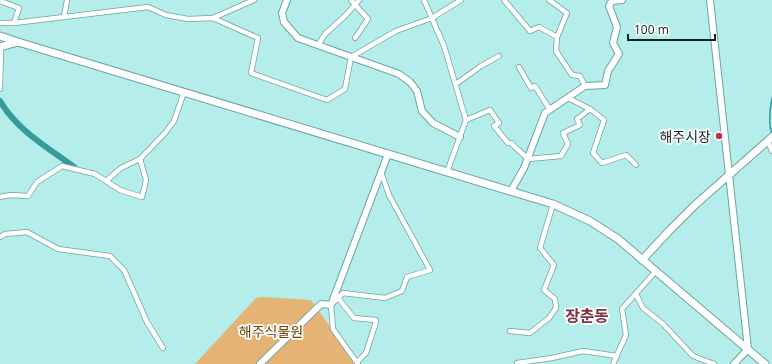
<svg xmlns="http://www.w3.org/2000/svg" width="772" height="364" font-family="'Open Sans','Noto Sans KR',sans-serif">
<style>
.green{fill:#e5b375}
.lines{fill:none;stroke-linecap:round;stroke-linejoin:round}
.stream{stroke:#379c99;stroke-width:1.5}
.canal{stroke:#379c99;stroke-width:6}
.minor-casing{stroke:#6da4a1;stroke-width:6}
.tertiary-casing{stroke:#6da4a1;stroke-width:8}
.secondary-casing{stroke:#6da4a1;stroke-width:9}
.primary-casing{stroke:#6da4a1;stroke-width:9}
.minor{stroke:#fff;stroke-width:4.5}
.tertiary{stroke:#fff;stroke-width:6}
.secondary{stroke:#fff;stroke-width:7}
.primary{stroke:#fff;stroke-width:7}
.poi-dot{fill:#c03052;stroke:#fff;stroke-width:1.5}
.labels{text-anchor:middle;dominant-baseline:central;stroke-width:3.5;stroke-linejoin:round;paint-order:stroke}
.poi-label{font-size:14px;fill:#0d2423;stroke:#fff;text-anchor:end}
.park-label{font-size:14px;fill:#6a4406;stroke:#fff}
.quarter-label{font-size:16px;font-weight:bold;fill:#7d3541;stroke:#fff}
</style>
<rect width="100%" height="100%" fill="#b4edea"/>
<path class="green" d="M263 297 311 300 357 364H195L256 298Z"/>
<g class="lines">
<path class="stream" d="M772 134C768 124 770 109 772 98"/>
<path class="canal" d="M0 101C17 130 47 147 74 167"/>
<defs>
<g id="minor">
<path d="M351 0 368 19 355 38"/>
<path d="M424 0 444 46 466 120 447 172"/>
<path d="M504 0 530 31 539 27 557 37 556 51 572 75 580 76 585 86"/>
<path d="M549 0 567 13 557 37"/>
<path d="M0 1 19 8 14 23"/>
<path d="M64 17 67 0"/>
<path d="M213 18 254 0"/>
<path d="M0 23H14L148 7 166 15 188 19 213 18 258 38 251 73 327 100 345 89 351 57 396 31 432 18 461 0"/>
<path d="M318 45 325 34 345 16 359 0"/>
<path d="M519 67 531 88 535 86 550 110"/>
<path d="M456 84 481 66 499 56"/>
<path d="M0 89 1 46"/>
<path d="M568 98 590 109 604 120 593 153 602 163 626 155 636 165"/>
<path d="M466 120 490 110 499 123 494 126 508 143H511L528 159 561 156 568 144 563 133 580 125 577 119 590 109"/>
<path d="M768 141 772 151"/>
<path d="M106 181 121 168 140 159 165 133 174 121 184 92"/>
<path d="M0 197 10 195 28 196 37 182 62 166 95 174 120 190 142 197 146 180 140 159"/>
<path d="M0 237 5 234 27 232 58 249 110 256 124 270 147 322 163 348"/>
<path d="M636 294 643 308 663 324 693 356 714 364"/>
<path d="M338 298 354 318 376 320 375 325 366 353 357 362"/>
<path d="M510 331 530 333 549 318 556 308 555 299 544 290 554 265 540 248 553 204"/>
<path d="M517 363 552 358 583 351 617 356"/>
<path d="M358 364 333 329 331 305 343 293 385 298 402 291 407 277 430 270 389 195 381 172"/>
<path d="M613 364 626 335 622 309 656 271"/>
</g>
<g id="tertiary">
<path d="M287 0 282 13 284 22 298 38 399 74 410 82 417 91 422 111 433 123 460 137"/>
<path d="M710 0 748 349 734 364"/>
<path d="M511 191 524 168 545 113 585 86 605 85 608 71 619 54 613 43 617 27 609 6 612 1 622 0"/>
<path d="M260 364 321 304 331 305 388 154"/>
</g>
<g id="secondary">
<path d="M0 36 18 42"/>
<path d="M642 260 668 232 695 205 772 137"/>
</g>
<path id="primary" d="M0 47 18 42 553 204 590 221 618 239 765 364"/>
</defs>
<use href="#minor" class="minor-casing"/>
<use href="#tertiary" class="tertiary-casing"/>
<use href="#secondary" class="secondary-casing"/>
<use href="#primary" class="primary-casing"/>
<use href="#minor" class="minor"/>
<use href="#tertiary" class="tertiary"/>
<use href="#secondary" class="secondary"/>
<use href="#primary" class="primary"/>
</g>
<circle class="poi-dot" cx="719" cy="136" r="4"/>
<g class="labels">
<g class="poi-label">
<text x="711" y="136">해주시장</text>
</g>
<g class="park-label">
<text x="271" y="331">해주식물원</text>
</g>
<g class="quarter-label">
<text x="587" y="316">장춘동</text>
</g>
</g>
<path d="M628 34v6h87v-6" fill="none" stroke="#0d2423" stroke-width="2"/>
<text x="634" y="34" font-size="12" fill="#0d2423" stroke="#ffffff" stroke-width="3" paint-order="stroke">100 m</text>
</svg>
